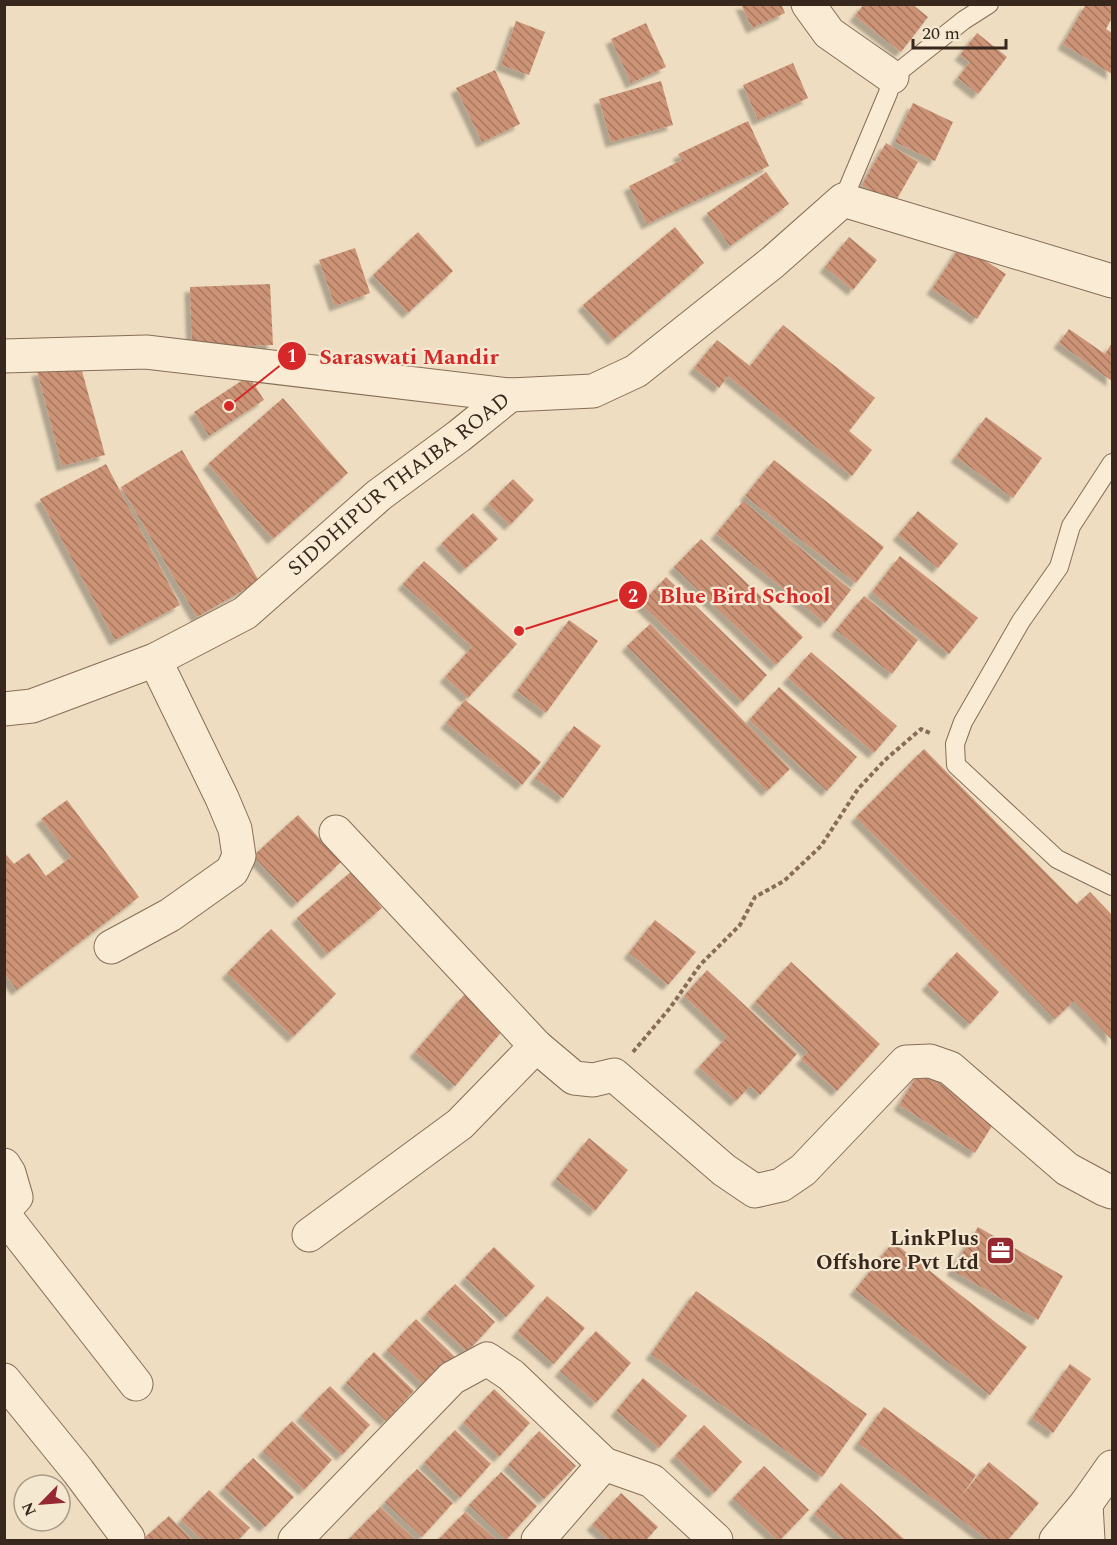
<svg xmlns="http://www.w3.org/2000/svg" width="1117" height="1545" font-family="Spectral,serif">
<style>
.building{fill:url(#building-back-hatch);filter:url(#shadow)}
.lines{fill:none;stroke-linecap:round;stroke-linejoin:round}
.service-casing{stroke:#876d58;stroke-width:20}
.minor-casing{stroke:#876d58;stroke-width:35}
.tertiary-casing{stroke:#876d58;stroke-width:35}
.path{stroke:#876d58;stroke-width:4;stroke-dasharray:4.5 3;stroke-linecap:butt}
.service{stroke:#f9ebd4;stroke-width:18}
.minor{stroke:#f9ebd4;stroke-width:33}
.tertiary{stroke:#f9ebd4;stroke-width:33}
.labels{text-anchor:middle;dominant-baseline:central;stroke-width:4.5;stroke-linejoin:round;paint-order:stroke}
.street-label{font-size:21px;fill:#37271d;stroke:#f5e8d0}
.poi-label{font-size:21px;font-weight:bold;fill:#37271d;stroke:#f5e8d0;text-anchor:end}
.leader{fill:none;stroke:#d62828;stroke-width:2}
.callout-dot{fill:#d62828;stroke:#f5e8d0;stroke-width:2}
.mark-label{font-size:18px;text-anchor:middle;font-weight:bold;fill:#fff}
.callout-label{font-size:22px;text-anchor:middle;font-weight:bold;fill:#d62828;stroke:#f5e8d0;stroke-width:4.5;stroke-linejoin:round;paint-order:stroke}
</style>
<defs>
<pattern id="building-back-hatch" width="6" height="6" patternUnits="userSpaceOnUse" patternTransform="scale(1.5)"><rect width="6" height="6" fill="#cc9376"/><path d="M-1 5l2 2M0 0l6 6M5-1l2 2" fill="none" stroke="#a67860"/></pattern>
<filter id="shadow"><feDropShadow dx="-5.5" dy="5.5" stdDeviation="1.5" flood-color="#0004"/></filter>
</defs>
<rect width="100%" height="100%" fill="#eeddc1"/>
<g class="building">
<path d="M741 4H781L785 13 752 28Z"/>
<path d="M864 4H912L928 17 901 52 855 16Z"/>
<path d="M1086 4 1112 5V18L1106 29 1112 33V74L1063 44Z"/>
<path d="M516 21 545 32 529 75 501 65Z"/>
<path d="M646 23 666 67 631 83 611 39Z"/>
<path d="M977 33 1007 57 978 94 958 78 970 62 960 55Z"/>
<path d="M793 63 808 98 758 120 743 85Z"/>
<path d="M495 70 520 124 482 142 456 88Z"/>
<path d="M661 81 673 125 611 142 599 99Z"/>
<path d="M913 103 953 122 935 161 895 142Z"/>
<path d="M748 121 769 166 647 224 629 186 682 160 678 154Z"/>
<path d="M886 143 918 162 894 204 862 185Z"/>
<path d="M766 172 789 204 730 246 707 213Z"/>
<path d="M675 227 704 263 613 340 583 305Z"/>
<path d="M418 232 453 271 408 313 373 275Z"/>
<path d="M849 237 877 260 853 290 825 267Z"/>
<path d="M961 245 1006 274 977 319 932 289Z"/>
<path d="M355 248 370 293 335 306 319 260Z"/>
<path d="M270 284 273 345 192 348 190 287Z"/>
<path d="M783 325 875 398 849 431 872 450 852 476 728 376 719 388 694 368 717 340 750 366Z"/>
<path d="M1069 329 1105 354 1112 343V381L1059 343Z"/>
<path d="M79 360 105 455 62 466 37 371Z"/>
<path d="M249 376 264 400 209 436 194 412Z"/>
<path d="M283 398 348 473 273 539 208 464Z"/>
<path d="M986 417 1042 458 1013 498 956 457Z"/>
<path d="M182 450 259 581 197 617 121 487Z"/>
<path d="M774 460 884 547 856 583 745 496Z"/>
<path d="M106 464 180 605 115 640 40 499Z"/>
<path d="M513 479 534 500 510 525 488 504Z"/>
<path d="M743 501 851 590 825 623 716 534Z"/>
<path d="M918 511 958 544 938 568 898 535Z"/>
<path d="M473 513 498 539 465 569 441 544Z"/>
<path d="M701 539 803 637 776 665 674 567Z"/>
<path d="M900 556 978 618 949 654 872 592Z"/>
<path d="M424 561 517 644 468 698 445 677 472 647 403 584Z"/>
<path d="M666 577 767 675 742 702 641 604Z"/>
<path d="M864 596 918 640 892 674 836 630Z"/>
<path d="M569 620 598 641 546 713 517 691Z"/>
<path d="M650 624 790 769 767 791 627 646Z"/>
<path d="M811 652 897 726 874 753 788 678Z"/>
<path d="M779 687 857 757 827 791 749 720Z"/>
<path d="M465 700 541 762 522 785 446 723Z"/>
<path d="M574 726 601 746 563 798 535 778Z"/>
<path d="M924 749 1077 904 1090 892 1112 915V1040L1074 1001 1055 1019 856 817Z"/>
<path d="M67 800 139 897 17 990 4 973V852L14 864 29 853 46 876 71 857 41 819Z"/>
<path d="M298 815 341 862 297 903 253 856Z"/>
<path d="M352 871 382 908 327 954 297 918Z"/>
<path d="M655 920 696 952 668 985 629 953Z"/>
<path d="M271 929 336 994 293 1037 227 973Z"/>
<path d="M957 952 999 992 970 1024 927 985Z"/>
<path d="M791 962 880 1044 837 1091 801 1059 808 1052 755 1002Z"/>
<path d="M707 970 797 1054 760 1095 750 1086 736 1101 699 1067 727 1037 684 996Z"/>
<path d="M464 995 504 1029 455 1086 415 1052Z"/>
<path d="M920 1071 997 1118 975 1153 899 1105Z"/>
<path d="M589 1138 628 1170 595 1211 556 1179Z"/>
<path d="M978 1227 1063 1276 1038 1320 952 1270Z"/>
<path d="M893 1242 1027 1347 990 1395 855 1290Z"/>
<path d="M494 1247 535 1286 506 1317 465 1278Z"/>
<path d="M455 1284 495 1322 467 1352 426 1314Z"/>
<path d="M696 1291 867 1414 822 1477 651 1354Z"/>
<path d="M547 1296 585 1328 554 1364 517 1332Z"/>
<path d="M416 1319 456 1358 427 1388 387 1350Z"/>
<path d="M596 1331 631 1363 596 1403 560 1371Z"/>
<path d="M374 1352 414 1391 386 1421 346 1383Z"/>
<path d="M1070 1364 1091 1379 1053 1433 1032 1418Z"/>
<path d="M643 1378 687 1416 659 1448 616 1411Z"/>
<path d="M330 1386 370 1425 342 1455 301 1416Z"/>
<path d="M494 1389 530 1423 499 1457 463 1423Z"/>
<path d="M884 1407 976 1475 960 1498 989 1462 1039 1503 1008 1540H988L950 1511 858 1443Z"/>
<path d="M292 1421 332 1460 304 1490 263 1451Z"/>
<path d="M704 1425 742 1462 714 1493 675 1456Z"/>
<path d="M455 1430 491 1464 460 1498 424 1463Z"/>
<path d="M539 1431 576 1466 544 1499 508 1465Z"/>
<path d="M253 1458 294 1497 265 1527 224 1488Z"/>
<path d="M764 1466 809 1510 780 1540H777L733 1498Z"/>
<path d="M417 1469 453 1503 422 1537 385 1502Z"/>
<path d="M501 1472 537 1506 506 1540 469 1505Z"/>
<path d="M841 1483 867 1506 905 1540H844L814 1514Z"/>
<path d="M209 1490 250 1528 238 1540H202L181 1520Z"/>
<path d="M621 1493 658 1527 646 1540H609L592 1525Z"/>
<path d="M380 1507 415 1540H348Z"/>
<path d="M465 1512 496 1540H438Z"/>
<path d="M169 1516 192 1540H142Z"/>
</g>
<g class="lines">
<defs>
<g id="service">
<path d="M843 200 888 93 892 77 964 20 989 4"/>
<path d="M1112 463 1071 526 1059 567 1021 621 963 722 955 744 956 765 1057 859 1112 886"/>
</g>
<g id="minor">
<path d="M808 4 829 33 892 77"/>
<path d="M4 356 146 352 510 395"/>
<path id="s1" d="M4 709 32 706 155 660 245 613 379 495 459 436 510 395 593 391 636 371 773 262 843 200 1112 281"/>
<path d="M336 832 536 1046 574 1078 593 1080 614 1075 724 1170 755 1191 781 1185 803 1170 906 1062 930 1061 950 1068 1067 1169 1104 1189 1112 1192"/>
<path d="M111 947 170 915 232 871 239 856 235 829 222 798 155 660"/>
<path d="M4 1165 9 1173 16 1197 4 1210"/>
<path d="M4 1215 136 1384"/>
<path d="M309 1235 460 1124 536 1046"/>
<path d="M4 1380 78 1471 128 1538 125 1540"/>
<path d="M1086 1504 1088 1540"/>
<path d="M295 1540 452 1378 487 1359 511 1375 604 1464 652 1481 716 1540"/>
<path d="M538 1540 604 1464"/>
</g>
<path id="tertiary" d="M1056 1540 1086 1504 1112 1467"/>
</defs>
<use href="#service" class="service-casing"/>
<use href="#minor" class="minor-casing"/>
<use href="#tertiary" class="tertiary-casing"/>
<path class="path" d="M633 1052 670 1008 700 965 740 925 755 897 784 881 821 846 858 789 885 760 921 729 932 734"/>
<use href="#service" class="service"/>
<use href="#minor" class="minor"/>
<use href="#tertiary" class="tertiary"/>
</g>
<defs>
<symbol id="office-square" viewBox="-11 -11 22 22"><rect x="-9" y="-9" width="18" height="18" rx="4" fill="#962832" stroke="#f5e8d0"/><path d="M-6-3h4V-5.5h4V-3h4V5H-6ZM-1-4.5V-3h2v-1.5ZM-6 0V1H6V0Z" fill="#fff"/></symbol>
</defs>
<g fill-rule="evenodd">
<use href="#office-square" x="984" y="1234" width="33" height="33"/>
</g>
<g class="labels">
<g class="street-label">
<text stroke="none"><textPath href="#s1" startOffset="462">SIDDHIPUR THAIBA ROAD</textPath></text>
</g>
<g class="poi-label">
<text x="979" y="1239">LinkPlus<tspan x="979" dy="24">Offshore Pvt Ltd</tspan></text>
</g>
</g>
<path class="leader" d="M229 406L292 356M519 631L633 595"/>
<g class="callout-dot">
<circle cx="229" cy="406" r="6"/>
<circle cx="519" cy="631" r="6"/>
<circle cx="292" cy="356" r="15"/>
<circle cx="633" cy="595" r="15"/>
</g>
<g class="mark-label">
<text x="292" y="362">1</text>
<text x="633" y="602">2</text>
</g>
<g class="callout-label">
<text x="409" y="364">Saraswati Mandir</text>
<text x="745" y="603">Blue Bird School</text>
</g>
<rect width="1117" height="1545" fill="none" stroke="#37271d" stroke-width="12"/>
<g transform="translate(42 1503) rotate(245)"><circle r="28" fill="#f5e8d0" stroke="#a99b88" stroke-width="1.5"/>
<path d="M0-4.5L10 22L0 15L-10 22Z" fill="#962832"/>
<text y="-9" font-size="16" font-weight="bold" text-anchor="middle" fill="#37271d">N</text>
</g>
<path d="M913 39v9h93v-9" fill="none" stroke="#37271d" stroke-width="3"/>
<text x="922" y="39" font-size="18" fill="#37271d" stroke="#f5e8d0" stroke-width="4.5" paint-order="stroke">20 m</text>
</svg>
